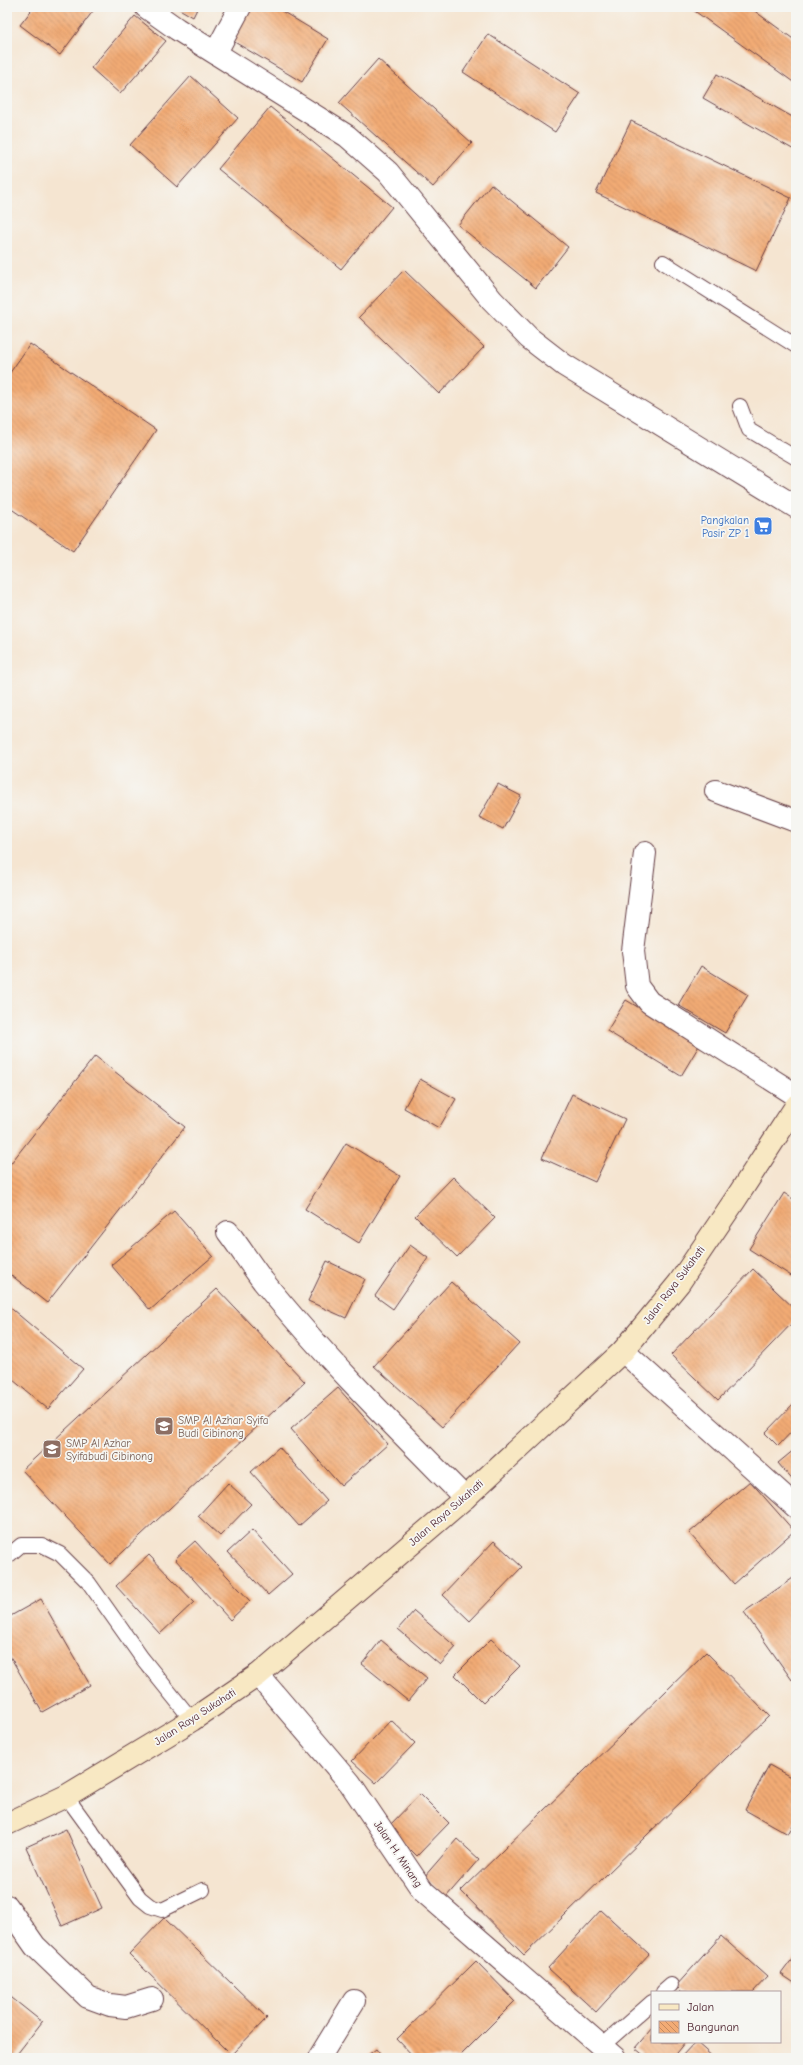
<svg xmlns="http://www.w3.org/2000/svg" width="803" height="2065" font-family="'Comic Neue',sans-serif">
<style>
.building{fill:url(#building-back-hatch)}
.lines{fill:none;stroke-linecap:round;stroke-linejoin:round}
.service-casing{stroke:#643d44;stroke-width:16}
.minor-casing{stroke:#643d44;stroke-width:24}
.secondary-casing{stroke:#643d44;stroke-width:24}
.service{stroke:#fff;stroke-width:14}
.minor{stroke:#fff;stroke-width:22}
.secondary{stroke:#f8e8c3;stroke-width:22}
.labels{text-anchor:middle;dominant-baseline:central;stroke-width:3.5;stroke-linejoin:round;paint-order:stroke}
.shop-label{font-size:11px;fill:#366cbe;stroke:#f6f6f2;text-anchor:end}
.street-label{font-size:11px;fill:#4a1f2b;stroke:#f6f6f2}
.education-label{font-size:11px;fill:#785e54;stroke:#f6f6f2;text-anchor:start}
</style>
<defs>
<pattern id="building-back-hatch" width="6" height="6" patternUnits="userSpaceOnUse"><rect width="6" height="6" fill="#f2ab75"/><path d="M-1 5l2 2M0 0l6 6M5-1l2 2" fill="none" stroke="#c68b60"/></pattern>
</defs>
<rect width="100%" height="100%" fill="#f6f6f2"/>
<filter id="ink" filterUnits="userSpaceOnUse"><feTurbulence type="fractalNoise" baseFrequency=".025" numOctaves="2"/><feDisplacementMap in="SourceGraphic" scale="8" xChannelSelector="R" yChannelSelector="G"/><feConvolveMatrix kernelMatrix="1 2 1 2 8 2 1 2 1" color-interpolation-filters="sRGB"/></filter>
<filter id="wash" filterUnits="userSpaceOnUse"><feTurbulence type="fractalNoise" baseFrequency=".012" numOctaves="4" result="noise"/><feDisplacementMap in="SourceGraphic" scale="16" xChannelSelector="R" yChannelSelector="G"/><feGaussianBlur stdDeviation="0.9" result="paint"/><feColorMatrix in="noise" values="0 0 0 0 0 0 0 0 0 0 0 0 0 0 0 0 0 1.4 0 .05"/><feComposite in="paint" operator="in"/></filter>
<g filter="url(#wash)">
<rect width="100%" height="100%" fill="#f5e5d1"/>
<g id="blocks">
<g class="building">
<path d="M34 7H96L60 55 20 25Z"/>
<path d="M176 7H198L193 17Z"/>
<path d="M245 7H275L328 39 302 82 226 37Z"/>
<path d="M689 7H749L796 41V84Z"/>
<path d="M135 16 166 41 120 94 91 68Z"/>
<path d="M488 34 580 94 555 132 463 72Z"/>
<path d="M378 59 472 143 433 187 339 103Z"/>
<path d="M717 74 796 119V151L703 98Z"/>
<path d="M191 76 238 118 177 187 130 145Z"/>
<path d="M270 107 392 207 341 269 218 169Z"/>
<path d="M631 121 791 198 756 271 596 193Z"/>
<path d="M491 184 568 247 536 288 458 225Z"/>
<path d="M404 270 484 347 439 394 359 317Z"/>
<path d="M30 344 156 430 73 551 7 506V377Z"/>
<path d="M498 784 521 796 503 829 479 817Z"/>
<path d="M701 966 748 995 725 1033 678 1005Z"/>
<path d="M626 1000 700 1044 681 1076 607 1031Z"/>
<path d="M95 1056 185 1127 47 1303 7 1272V1168Z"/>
<path d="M420 1079 456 1099 439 1128 404 1108Z"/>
<path d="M572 1094 625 1119 595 1182 542 1158Z"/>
<path d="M346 1143 400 1176 359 1243 305 1209Z"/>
<path d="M453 1177 495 1218 457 1257 415 1216Z"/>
<path d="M784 1193 796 1201V1279L749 1249Z"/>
<path d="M174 1211 213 1256 150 1310 111 1265Z"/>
<path d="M410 1245 428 1258 393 1309 375 1296Z"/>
<path d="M327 1261 365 1279 346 1318 308 1301Z"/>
<path d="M753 1269 796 1310V1319L718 1400 671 1355Z"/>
<path d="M451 1282 519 1343 442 1427 374 1366Z"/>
<path d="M217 1289 305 1382 110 1564 22 1470Z"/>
<path d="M7 1305 83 1369 48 1409 7 1375Z"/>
<path d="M338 1388 388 1444 341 1486 291 1429Z"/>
<path d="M796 1401V1427L778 1446 765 1433Z"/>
<path d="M279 1447 327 1501 299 1526 251 1472Z"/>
<path d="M795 1449 796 1451V1484L778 1463Z"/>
<path d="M750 1481 794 1531 734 1584 689 1533Z"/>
<path d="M228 1483 251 1504 220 1536 198 1516Z"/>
<path d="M252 1530 292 1574 268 1595 228 1552Z"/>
<path d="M195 1541 250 1601 230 1620 175 1559Z"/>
<path d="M494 1541 522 1567 470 1621 443 1595Z"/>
<path d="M149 1555 194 1602 160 1634 116 1586Z"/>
<path d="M796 1576V1677L792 1680 744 1612Z"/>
<path d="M41 1599 90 1685 42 1712 7 1651V1618Z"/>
<path d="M414 1611 456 1647 440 1665 398 1629Z"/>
<path d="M491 1639 520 1666 483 1703 455 1675Z"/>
<path d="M381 1640 427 1678 408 1701 362 1664Z"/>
<path d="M706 1652 769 1716 524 1955 461 1891Z"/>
<path d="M391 1720 415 1743 376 1783 352 1761Z"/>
<path d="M769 1765 796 1780V1820L788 1834 745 1810Z"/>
<path d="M420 1794 449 1823 417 1856 388 1827Z"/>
<path d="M66 1829 102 1908 62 1926 26 1847Z"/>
<path d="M457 1839 479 1859 446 1897 424 1877Z"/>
<path d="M601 1910 649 1954 596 2012 548 1968Z"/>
<path d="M164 1918 267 2018 231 2055 129 1954Z"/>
<path d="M721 1936 767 1977 753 1992H682L676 1986Z"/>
<path d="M796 1954V1984L781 1974Z"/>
<path d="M476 1961 515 2001 458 2058H415L397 2039Z"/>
<path d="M7 1994 42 2022 14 2058H7Z"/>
<path d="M652 2028V2042H685L672 2058H647L635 2048Z"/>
<path d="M695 2042H696L714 2058H680Z"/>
<path d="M376 2049 383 2058H364Z"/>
</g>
</g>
</g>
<g filter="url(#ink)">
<use href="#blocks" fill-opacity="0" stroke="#643d44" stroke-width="1"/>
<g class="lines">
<defs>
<g id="service">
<path d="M663 262 796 346"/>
<path d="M740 406 749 430 796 458"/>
<path d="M7 1557 21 1545H42L60 1554 89 1583 142 1658 192 1720"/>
<path d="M66 1796 140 1898 150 1906 162 1910 203 1890"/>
<path d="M663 1992 671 1985"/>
<path d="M602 2046 652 2002"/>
</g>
<g id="minor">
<path d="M146 7 177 29 347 136 388 172 492 300 529 338 564 365 796 507"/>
<path d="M216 52 240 7"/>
<path d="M716 791 796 821"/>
<path d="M645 853 633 951 637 986 649 1002 796 1095"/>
<path d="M228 1232C240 1248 251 1265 263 1281 325 1358 396 1428 465 1498"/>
<path d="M623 1351 796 1507"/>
<path d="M258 1675 350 1783 423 1891 615 2058"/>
<path d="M7 1906 35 1946 88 1997 110 2005 126 2007 152 1999"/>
<path d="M319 2058 354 2001"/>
</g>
<path id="secondary" d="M7 1824 66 1796 192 1720 258 1675 465 1498 623 1351 679 1283 735 1200 796 1106"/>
</defs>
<use href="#service" class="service-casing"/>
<use href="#minor" class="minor-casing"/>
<use href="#secondary" class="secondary-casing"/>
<use href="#service" class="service"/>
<use href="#minor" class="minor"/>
<use href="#secondary" class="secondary"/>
</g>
</g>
<defs>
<symbol id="supermarket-square" viewBox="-11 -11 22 22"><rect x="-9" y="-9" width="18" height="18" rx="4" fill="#3f7fe0" stroke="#f6f6f2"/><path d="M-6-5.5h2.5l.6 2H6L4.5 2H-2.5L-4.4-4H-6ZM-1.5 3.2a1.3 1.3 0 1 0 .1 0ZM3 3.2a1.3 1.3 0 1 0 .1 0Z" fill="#fff"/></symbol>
<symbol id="school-square" viewBox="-11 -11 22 22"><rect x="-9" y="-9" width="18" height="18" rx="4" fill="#8d6e63" stroke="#f6f6f2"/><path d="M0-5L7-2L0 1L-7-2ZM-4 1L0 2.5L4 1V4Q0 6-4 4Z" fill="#fff"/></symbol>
</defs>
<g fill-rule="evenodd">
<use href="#supermarket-square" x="752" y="515" width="22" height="22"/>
<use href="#school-square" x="153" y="1415" width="22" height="22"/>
<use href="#school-square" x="41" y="1438" width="22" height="22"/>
</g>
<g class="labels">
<g class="shop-label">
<text x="749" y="520">Pangkalan<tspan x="749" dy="13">Pasir ZP 1</tspan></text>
</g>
<g class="street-label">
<text transform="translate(674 1285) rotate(-53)">Jalan Raya Sukahati</text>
<text transform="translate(446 1513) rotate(-41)">Jalan Raya Sukahati</text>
<text transform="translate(195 1717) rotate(-33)">Jalan Raya Sukahati</text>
<text transform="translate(398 1854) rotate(56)">Jalan H. Minang</text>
</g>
<g class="education-label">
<text x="178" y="1420">SMP Al Azhar Syifa<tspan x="178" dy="13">Budi Cibinong</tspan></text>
<text x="66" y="1443">SMP Al Azhar<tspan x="66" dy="13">Syifabudi Cibinong</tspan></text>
</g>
</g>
<rect width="803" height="2065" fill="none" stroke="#f6f6f2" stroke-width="24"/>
<rect x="651" y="1991" width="130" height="52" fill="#f6f6f2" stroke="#b1a0a2"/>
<rect x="659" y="2004" width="20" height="6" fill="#f8e8c3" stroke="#b1a0a2"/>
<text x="687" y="2011" font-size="12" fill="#4a1f2b">Jalan</text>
<rect x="659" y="2021" width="20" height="12" fill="url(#building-back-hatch)" stroke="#b1a0a2"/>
<text x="687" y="2031" font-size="12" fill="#4a1f2b">Bangunan</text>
</svg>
